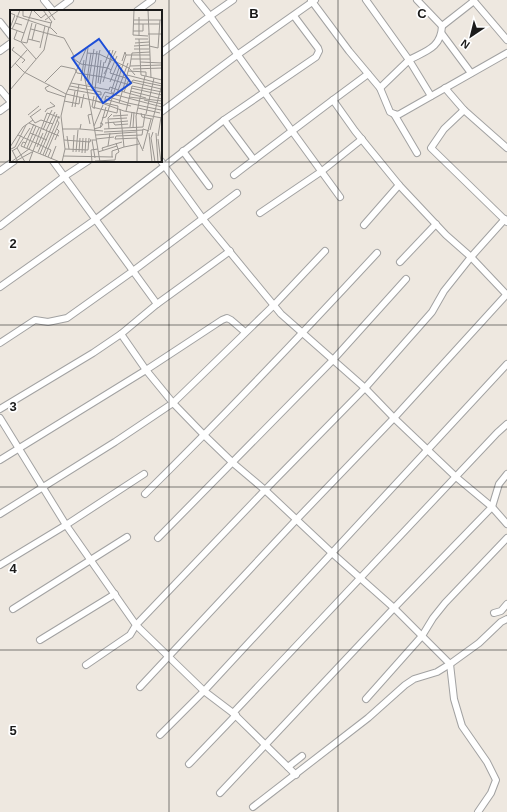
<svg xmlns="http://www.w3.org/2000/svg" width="507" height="812" font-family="Arial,sans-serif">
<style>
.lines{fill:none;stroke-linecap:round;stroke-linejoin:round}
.street-casing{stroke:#a2a2a2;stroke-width:8}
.street{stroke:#fff;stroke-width:6}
.grid{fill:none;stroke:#1b1b1b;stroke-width:1;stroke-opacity:0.55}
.inset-road{fill:none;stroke:#9a9691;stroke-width:1}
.view{fill:#1d4ed8;fill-opacity:0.15;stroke:#1d4ed8;stroke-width:2}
.inset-edge{fill:none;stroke:#1b1b1b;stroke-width:2}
.grid-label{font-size:13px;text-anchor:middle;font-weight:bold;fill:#1b1b1b;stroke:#fff;stroke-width:3.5;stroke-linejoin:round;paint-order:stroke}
</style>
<rect width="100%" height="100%" fill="#eee8e0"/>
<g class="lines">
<defs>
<g id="street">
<path d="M44 0 53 11"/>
<path d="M197 0 210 16 292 131 333 100 355 131 399 185 446 235 471 257 507 295"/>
<path d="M311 0 349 51 380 88 390 112 394 114 398 115 507 53"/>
<path d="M366 0 409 60C426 51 441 48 442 26"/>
<path d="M417 0 442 26 474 1"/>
<path d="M473 0 507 40"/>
<path d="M55 11 70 0"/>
<path d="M137 11 152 0"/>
<path d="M0 22 11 36"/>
<path d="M442 34 471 73"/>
<path d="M0 51 11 43"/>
<path d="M161 53 210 16 233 0"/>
<path d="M380 88 409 60 431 96"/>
<path d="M445 88 464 110 507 148"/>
<path d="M0 89 11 102"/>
<path d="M333 100 368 74"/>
<path d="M464 110 444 129 431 148 507 222"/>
<path d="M0 111 11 103"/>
<path d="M161 112 237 55 315 0"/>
<path d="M394 114 417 153"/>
<path d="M224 120 254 160"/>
<path d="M183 151 209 186"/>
<path d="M53 161 157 304 121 334 146 370 173 403 204 435 233 463 265 490 332 553 394 608 450 664 454 699 462 726 487 762 496 780 491 793 478 812"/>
<path d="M161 161 206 223 281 314 365 388 394 418 456 477 492 507 507 524"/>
<path d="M0 171 14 161"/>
<path d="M234 175 292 131 340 197"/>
<path d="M260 213 322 171 362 139"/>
<path d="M364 225 399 185"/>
<path d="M0 226 65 176 88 161"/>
<path d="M400 262 436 224"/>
<path d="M0 287 96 219 224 120 316 57 319 51 318 48 294 16"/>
<path d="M157 304 230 251"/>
<path d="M0 343 35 320 48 322 67 318 133 271 237 193"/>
<path d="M0 409 93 353 121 334"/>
<path d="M0 418 66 525 136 625 130 635 86 665"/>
<path d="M0 460 146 370 222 320 227 318 231 320 245 332"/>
<path d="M145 494C225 415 301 335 377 253"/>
<path d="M0 514 115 442 173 403 274 305 325 251"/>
<path d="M158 538 333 360 406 279"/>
<path d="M0 565 66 525 144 474"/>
<path d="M13 609 127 537"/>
<path d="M494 613 501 611 507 604"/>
<path d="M40 640 115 594"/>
<path d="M140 687 296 520 394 418 507 294"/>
<path d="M366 699 422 636 433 618 445 603 507 538"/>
<path d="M233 713 497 433 507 424"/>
<path d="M160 735 204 691 507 364"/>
<path d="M189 764 236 715"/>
<path d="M288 767 302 756"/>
<path d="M296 775 233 713 204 691 136 625 265 490 365 388 432 312 444 291 471 257 505 219"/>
<path d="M220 793 394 608 492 507 499 484 507 474"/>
<path d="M253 807 368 718 405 685 414 679 437 672 450 664 479 643 501 622 507 619"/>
</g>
</defs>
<use href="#street" class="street-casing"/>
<use href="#street" class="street"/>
</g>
<path class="grid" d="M169 0V812M338 0V812M0 162H507M0 325H507M0 487H507M0 650H507"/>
<g transform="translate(10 10)">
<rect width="152" height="152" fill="#eee8e0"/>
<path class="inset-road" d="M13 0V6L41 13 40 17M22 0 11 32 26 49M33 0 42 12 41 13M38 0 45 10M124 0 123 25 138 26M138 0 141 68M24 1 31 8 36 4M0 3 5 5 0 18M6 6 41 18 47 24M35 10 49 0M124 10H152M5 13 10 0M124 14H150M0 18 14 23M2 19 5 13 12 15M21 19 54 28 63 44 64 49 71 54 98 58 101 60 100 63 119 69 114 82 100 77 99 80 61 73M7 21 4 29 11 32M123 21H133V14M138 24H152M129 26V7M18 29 30 32M125 29H138M129 29 131 65 152 70M22 30 26 14M12 32 17 33 22 13M125 33 139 32M124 36 139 35M139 36 148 38 150 10M4 37 2 40 15 50 12 53M30 38 35 16M78 38 74 64 84 116M124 39H139M90 40 89 44 119 58 120 56 152 55M77 43 89 44 85 80M121 49 122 43 140 42M112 51 115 42 116 45M130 52 152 53M5 53 14 62 56 84 108 96 107 103M95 53 100 40M120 56 121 49H140M0 59 17 40M123 59 152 58M101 60 107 46M118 61 136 62V66M94 64 106 41M117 65 152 74M77 70 81 43M71 71 74 50M118 71 151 79M35 72 51 56 65 59 67 63 93 67 120 75 123 70 152 76M93 72 103 40M100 72 107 55M88 73 91 50M90 74 94 52M40 75 35 78 37 81 55 87M78 75 84 39M60 76 91 82V85M82 76 87 41M121 78 152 85M58 79 91 85M0 80 34 40 39 17M120 81 152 89M114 82 136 88M104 84 101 82 110 55M84 86 82 97 107 103M106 86 118 53M119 87 152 91M95 89 96 86 118 93 116 101M91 90 95 82 152 97M134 90 152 94M54 91 69 94 70 87M86 91 114 101 152 108M95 91V89L109 93 119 58 125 65M109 93 121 96M62 97 65 81M65 97 69 74M71 98 74 84M128 98 150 103M84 99 87 85M110 99 114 137 129 134M151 100 118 93 122 76 152 82M35 102 37 99 45 96 40 92M131 103 132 107 142 109M136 104 144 68M18 105 29 96M20 106 25 113 31 110 43 114M103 106 118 105M20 107 31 99M92 108 96 107 116 45H140M99 109 117 108M103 112 105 115 118 114M19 113 49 126M95 113 118 111M80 114 78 105 82 104M120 117 122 102M123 117 124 102M90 118 96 97M52 119H70L71 114M70 119 93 121M84 119 91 117 93 114 90 113M94 119 133 117 135 104M99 119 98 108 102 104M33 120 40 104 50 108M140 120 152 74M36 121 45 102M94 122 133 120M143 122 141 128 145 152M20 123 37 130M139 123 142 152M146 123 148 152M8 125 41 140 38 147M86 125 126 122M57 126 59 139M148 126 151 107M86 129 104 127M105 129 127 128V152M105 129 106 126 132 125 133 119 139 121M148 129 151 152M45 130 49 121 47 119M54 130 80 132 81 129M16 133 13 132 11 136 50 152M98 136 100 123M0 137 13 117 23 110M14 137 24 114M27 137 33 123M7 138 15 152M17 138 26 116M1 139 5 137 16 115M55 139 78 140 79 128M133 139 141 109M2 140 8 152M93 140 92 138 112 132M2 141 7 138 20 118M133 141 127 128 126 106 135 66M28 142 37 121M63 142 64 125M66 142 68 120M69 142 70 128M88 142 107 136M72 143 73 128M75 143 76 128M30 144 47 104M33 145 49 106M35 146 49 113 47 110M53 146 103 147M102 147V141L114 137M85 148 82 130H86M41 149 46 136M85 151 105 150 106 144 109 142 106 133M1 152 19 139 29 118M4 152 22 142M19 152 37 103 40 104 42 100M52 152 55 139 51 106 56 84 76 39M82 152 81 140 88 139M90 152 84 116 93 95"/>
<path class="view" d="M89 29 121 73 93 93 62 48Z"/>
<rect width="152" height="152" class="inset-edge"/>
</g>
<g class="grid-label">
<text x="254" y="18">B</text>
<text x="422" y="18">C</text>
<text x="13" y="248">2</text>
<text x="13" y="411">3</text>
<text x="13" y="573">4</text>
<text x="13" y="735">5</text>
</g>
<g transform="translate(471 36) rotate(215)" stroke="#ffffff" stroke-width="3" paint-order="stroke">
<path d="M0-3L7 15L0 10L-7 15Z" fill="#1b1b1b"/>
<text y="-6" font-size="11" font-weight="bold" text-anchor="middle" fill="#1b1b1b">N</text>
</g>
</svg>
